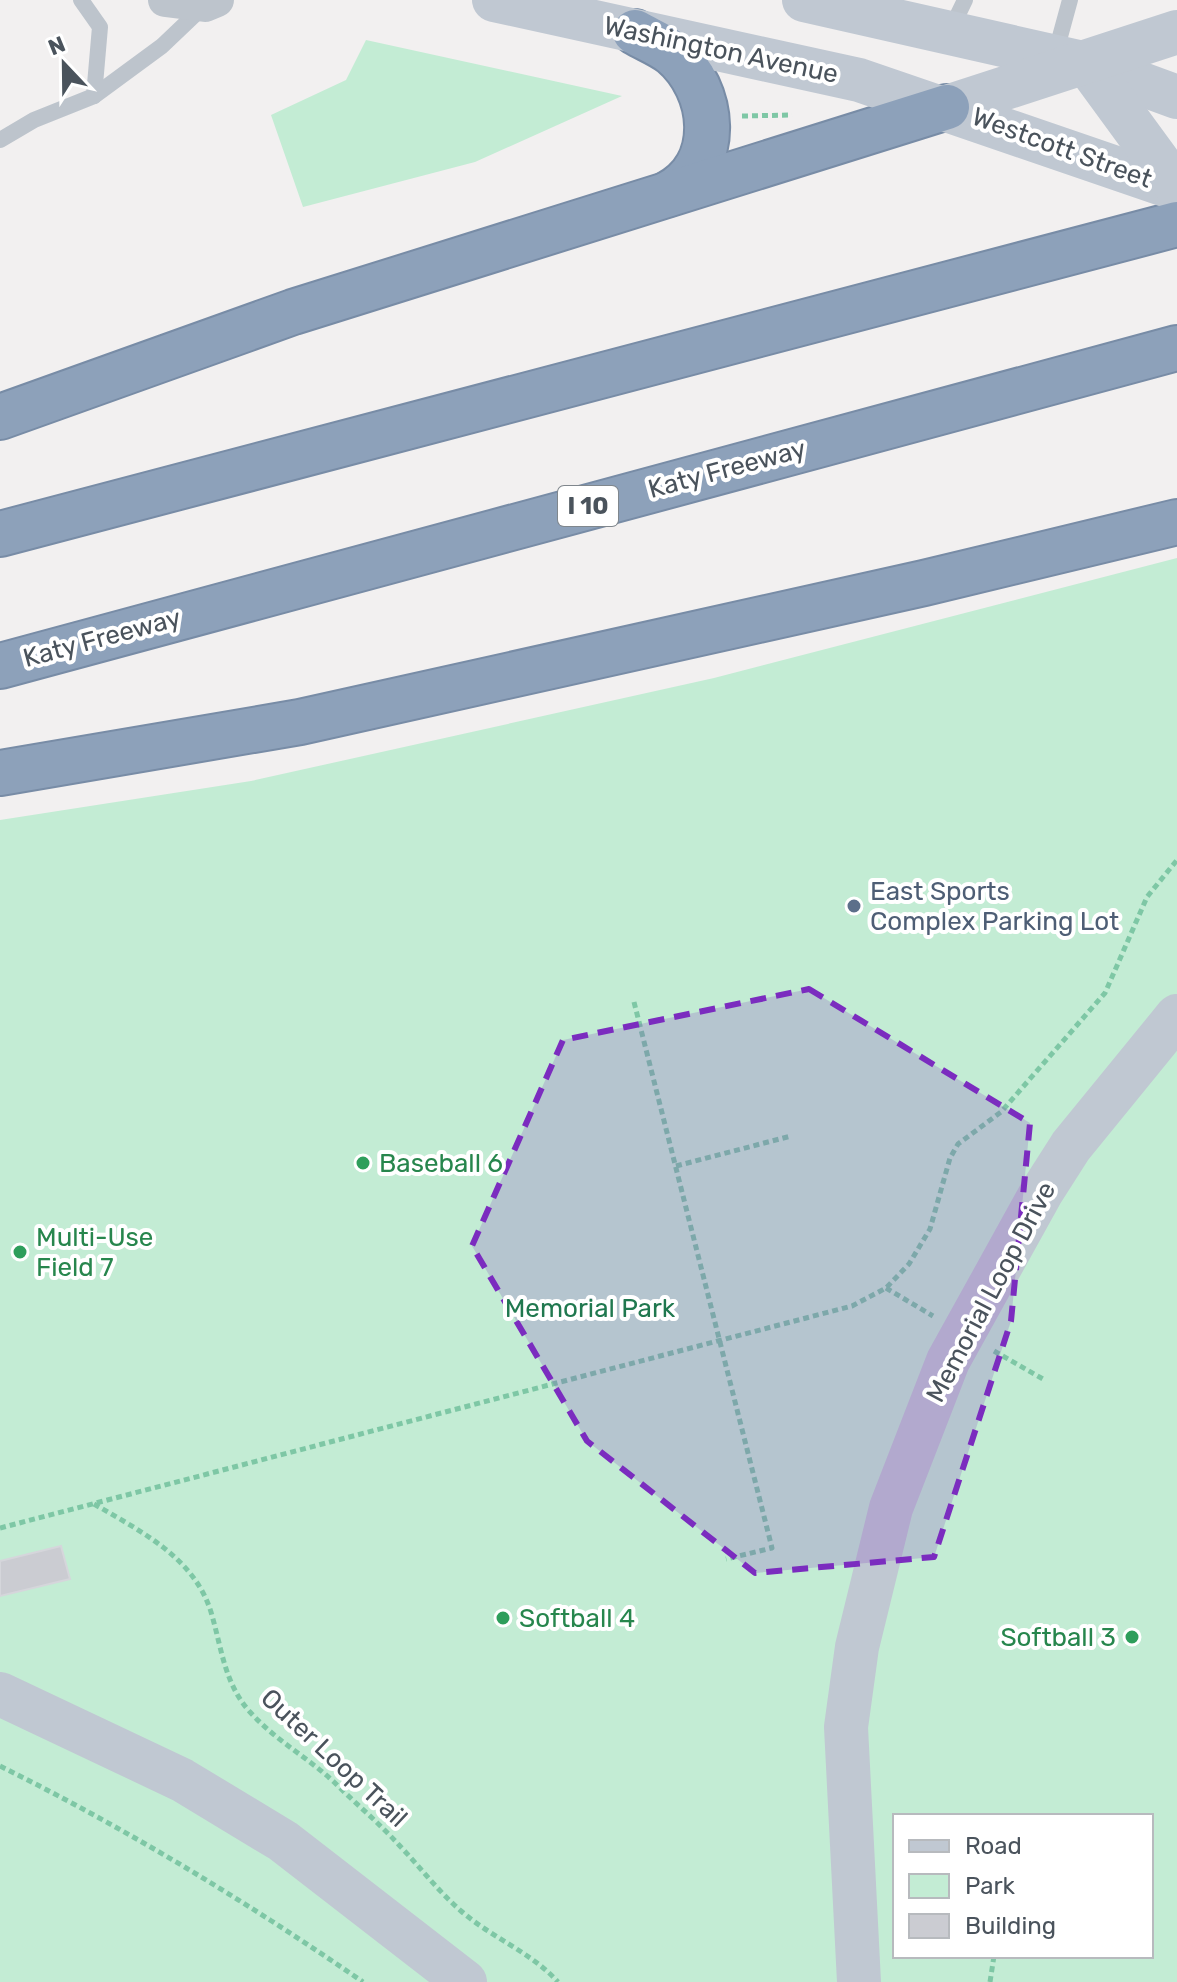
<svg xmlns="http://www.w3.org/2000/svg" width="1177" height="1982" font-family="Rubik,sans-serif">
<style>
.green{fill:#c3ecd4;fill-rule:evenodd}
.building{fill:#cbccd2;stroke:#d5d6db;stroke-width:2}
.lines{fill:none;stroke-linecap:round;stroke-linejoin:round}
.highway-casing{stroke:#788ca6;stroke-width:48}
.path{stroke:#7ec7a5;stroke-width:5;stroke-dasharray:6 4;stroke-linecap:butt}
.lane{stroke:#bdc4cc;stroke-width:16}
.street{stroke:#bdc4cc;stroke-width:34}
.secondary{stroke:#c0c8d2;stroke-width:44}
.highway{stroke:#8da1ba;stroke-width:44}
.marked{fill:#7b2cbf;fill-opacity:0.2;stroke:#7b2cbf;stroke-width:6;stroke-dasharray:16 10;stroke-linejoin:round}
.service-dot{fill:#5c6f8a;stroke:#fff;stroke-width:3}
.leisure-dot{fill:#2e9e5b;stroke:#fff;stroke-width:3}
.labels{text-anchor:middle;dominant-baseline:central;stroke-width:8;stroke-linejoin:round;paint-order:stroke}
.shield{fill:#fff;stroke:#80878d;stroke-width:2}
.shield-label{font-size:24px;font-weight:bold;fill:#4a535c}
.street-label{font-size:26px;fill:#4a535c;stroke:#fff}
.service-label{font-size:26px;fill:#4e5e75;stroke:#fff;text-anchor:start}
.leisure-label{font-size:26px;fill:#27864d;stroke:#fff;text-anchor:start}
.park-label{font-size:26px;fill:#20784f;stroke:#fff}
</style>
<rect width="100%" height="100%" fill="#f2f0f0"/>
<g class="green">
<path d="M366 40 622 96 475 162 303 207 271 115 346 80Z"/>
<path d="M1177 558V1982H0V820L251 781 714 678ZM895 1816H1151V1956H895Z"/>
</g>
<path class="building" d="M61 1546 70 1579 0 1596V1561Z"/>
<g class="lines">
<defs>
<g id="highway">
<path d="M635 32C647 39 662 45 672 53 716 90 723 165 668 194"/>
<path d="M0 417 293 312 947 107"/>
<path d="M0 534 1177 224"/>
<path d="M0 666 1177 348"/>
<path d="M0 773 300 722 924 583 1177 522"/>
</g>
</defs>
<use href="#highway" class="highway-casing"/>
<g class="path">
<path d="M742 116 792 115"/>
<path d="M634 1002 772 1548 726 1559"/>
<path d="M676 1166 791 1136"/>
<path d="M886 1288 933 1316"/>
<path d="M994 1351 1043 1379"/>
<path d="M94 1504C140 1531 194 1557 211 1612 222 1649 224 1683 250 1712 275 1740 307 1757 334 1782 355 1803 379 1823 399 1845 420 1867 438 1891 461 1911 492 1938 531 1952 558 1982"/>
<path d="M0 1528 852 1306 886 1288 909 1264 930 1229 950 1158 958 1144 1001 1112 1105 993 1147 897 1177 860"/>
<path d="M0 1766C127 1829 247 1902 363 1982"/>
<path d="M990 1982 994 1956"/>
</g>
<g class="lane">
<path d="M81 0 100 27 94 96"/>
<path d="M950 31 965 0"/>
<path d="M1055 55 1070 0"/>
<path d="M0 140 34 120 94 96 162 46 204 6"/>
</g>
<path class="street" d="M165 0 205 5 217 0"/>
<g class="secondary">
<path d="M494 0 859 80 1177 189"/>
<path d="M804 0 1087 64 1177 97"/>
<path d="M1087 64 1177 187"/>
<path d="M947 107 1177 32"/>
<path d="M0 1694 182 1780 283 1841 465 1982"/>
<path d="M859 1982 846 1727 857 1647 891 1508 948 1361 1041 1193 1071 1146 1177 1016"/>
</g>
<use href="#highway" class="highway"/>
</g>
<path class="marked" d="M809 989 1030 1123 1011 1321 934 1557 755 1573 587 1441 472 1246 563 1040Z"/>
<circle class="service-dot" cx="854" cy="906" r="8"/>
<g class="leisure-dot">
<circle cx="363" cy="1163" r="8"/>
<circle cx="20" cy="1252" r="8"/>
<circle cx="503" cy="1618" r="8"/>
<circle cx="1132" cy="1637" r="8"/>
</g>
<g class="labels">
<rect class="shield" x="558" y="486" width="60" height="40" rx="6"/>
<g class="shield-label">
<text x="588" y="506">I 10</text>
</g>
<g class="street-label">
<text transform="translate(721 50) rotate(12)">Washington Avenue</text>
<text transform="translate(1062 148) rotate(20)">Westcott Street</text>
<text transform="translate(727 469) rotate(-15)">Katy Freeway</text>
<text transform="translate(102 638) rotate(-15)">Katy Freeway</text>
<text transform="translate(991 1292) rotate(-62)">Memorial Loop Drive</text>
<text transform="translate(334 1758) rotate(43)">Outer Loop Trail</text>
</g>
<g class="service-label">
<text x="870" y="891">East Sports<tspan x="870" dy="30">Complex Parking Lot</tspan></text>
</g>
<g class="leisure-label">
<text x="379" y="1163">Baseball 6</text>
<text x="36" y="1237">Multi-Use<tspan x="36" dy="30">Field 7</tspan></text>
<text x="519" y="1618">Softball 4</text>
<text x="1116" y="1637" text-anchor="end">Softball 3</text>
</g>
<g class="park-label">
<text x="590" y="1308">Memorial Park</text>
</g>
</g>
<rect x="893" y="1814" width="260" height="144" fill="#ffffff" stroke="#b7babe" stroke-width="2"/>
<rect x="909" y="1840" width="40" height="12" fill="#c0c8d2" stroke="#b7babe" stroke-width="2"/>
<text x="965" y="1854" font-size="24" fill="#4a535c">Road</text>
<rect x="909" y="1874" width="40" height="24" fill="#c3ecd4" stroke="#b7babe" stroke-width="2"/>
<text x="965" y="1894" font-size="24" fill="#4a535c">Park</text>
<rect x="909" y="1914" width="40" height="24" fill="#cbccd2" stroke="#b7babe" stroke-width="2"/>
<text x="965" y="1934" font-size="24" fill="#4a535c">Building</text>
<g transform="translate(64 64) rotate(338)" stroke="#ffffff" stroke-width="6" paint-order="stroke">
<path d="M0-6L14 30L0 20L-14 30Z" fill="#4a535c"/>
<text y="-12" font-size="22" font-weight="bold" text-anchor="middle" fill="#4a535c">N</text>
</g>
</svg>
